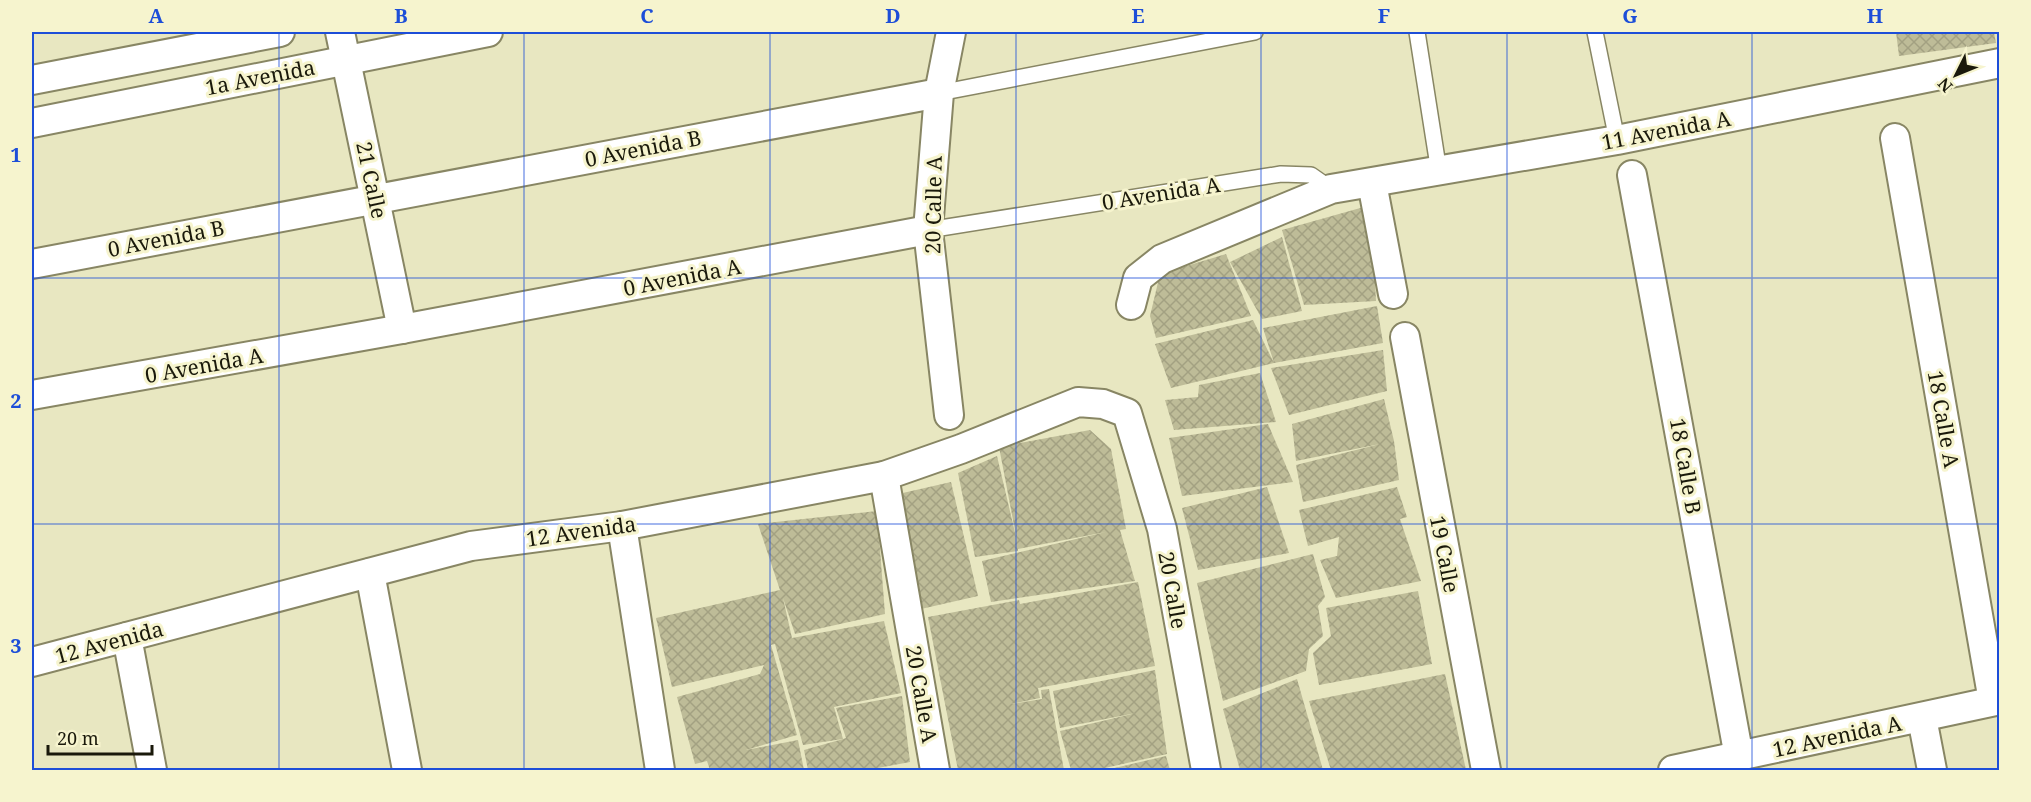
<svg xmlns="http://www.w3.org/2000/svg" width="2031" height="802" font-family="'Noto Serif',serif">
<style>
.building{fill:url(#building-cross-hatch)}
.lines{fill:none;stroke-linecap:round;stroke-linejoin:round}
.lane-casing{stroke:#888664;stroke-width:18}
.street-casing{stroke:#888664;stroke-width:32}
.lane{stroke:#fff;stroke-width:15}
.street{stroke:#fff;stroke-width:28}
.grid{fill:none;stroke:#1d4ed8;stroke-width:1.5;stroke-opacity:0.55}
.labels{text-anchor:middle;dominant-baseline:central;stroke-width:6;stroke-linejoin:round;paint-order:stroke}
.street-label{font-size:21px;fill:#1a190b;stroke:#f6f4ce}
.neatline{fill:none;stroke:#1d4ed8;stroke-width:2}
.grid-label{font-size:20px;text-anchor:middle;font-weight:bold;fill:#1d4ed8}
</style>
<defs>
<pattern id="building-cross-hatch" width="8" height="8" patternUnits="userSpaceOnUse" patternTransform="scale(1.5)"><rect width="8" height="8" fill="#bebc98"/><path d="M0 0l8 8M0 8l8-8" fill="none" stroke="#a3a182"/></pattern>
</defs>
<rect width="100%" height="100%" fill="#e8e7c1"/>
<g class="building">
<path d="M1896 32H1994L1996 43 1899 56Z"/>
<path d="M1371 205 1376 301 1304 305 1282 230Z"/>
<path d="M1282 237 1302 311 1262 319 1230 262Z"/>
<path d="M1226 254 1251 316 1156 338 1150 316 1160 274Z"/>
<path d="M1377 306 1383 343 1274 363 1171 388 1155 344 1253 320 1274 363 1263 328Z"/>
<path d="M1383 350 1387 391 1289 415 1271 368Z"/>
<path d="M1260 373 1276 422 1174 430 1165 400 1198 397 1199 385Z"/>
<path d="M1384 399 1394 441 1399 480 1303 502 1296 465 1380 444 1296 461 1292 424Z"/>
<path d="M1268 424 1293 482 1182 496 1169 438Z"/>
<path d="M1090 430 1111 449 1126 529 1120 530 1135 581 991 602 982 561 1106 532 1018 549V551L975 557 958 473 997 456 1017 541 999 447Z"/>
<path d="M951 482 978 596 921 609 894 495Z"/>
<path d="M1267 487 1289 553 1198 570 1182 508Z"/>
<path d="M1397 487 1407 517 1400 519 1421 581 1336 598 1320 560 1337 556 1339 537 1308 546 1299 510Z"/>
<path d="M877 511 885 614 795 634 783 598 792 638 884 621 901 693 834 707 843 739 846 738 836 708 902 696 910 762 867 770H808L804 750 843 739 803 745 775 644 771 645 797 735 746 750 798 740 804 770H710L707 761 695 764 677 697 760 674 764 665 672 687 656 618 780 590 758 524Z"/>
<path d="M1313 554 1325 597 1318 606 1323 636 1309 649 1306 671 1223 701 1197 583Z"/>
<path d="M1138 582 1155 666 1038 688 1040 698 1011 704 1042 699 1041 690 1049 689 1064 770H958L928 617 1019 600 1020 604Z"/>
<path d="M1418 591 1432 664 1319 685 1313 653 1331 636 1326 608Z"/>
<path d="M1155 670 1167 754 1096 770H1071L1060 731 1136 713 1060 728 1053 691Z"/>
<path d="M1445 674 1466 770H1331L1309 701Z"/>
<path d="M1297 679 1323 770H1240L1223 709Z"/>
<path d="M1166 756 1170 770H1106Z"/>
</g>
<g class="lines">
<defs>
<g id="lane">
<path d="M1417 32 1439 172"/>
<path d="M1595 32 1617 140"/>
<path d="M939 93 1255 32"/>
<path d="M928 230 1281 174 1311 175 1331 189"/>
</g>
<g id="street">
<path d="M340 32 402 329"/>
<path d="M32 80 280 32"/>
<path d="M32 123 488 32"/>
<path d="M1895 138 1993 701"/>
<path d="M1632 175 1739 757"/>
<path d="M1372 183 1393 294"/>
<path d="M32 264 939 93"/>
<path d="M1131 305 1138 278 1162 259 1331 189 1617 140 2000 63"/>
<path d="M1405 337 1486 770"/>
<path d="M32 395 402 329 928 230"/>
<path d="M949 415 928 230 939 93 951 32"/>
<path d="M884 476 935 770"/>
<path d="M622 526 660 770"/>
<path d="M370 573 407 770"/>
<path d="M127 637 152 770"/>
<path d="M32 662 471 546 622 526 884 476 961 449 1078 402 1103 404 1127 413 1162 529 1206 770"/>
<path d="M1922 718 1932 770"/>
<path d="M1673 770 2000 700"/>
</g>
</defs>
<use href="#lane" class="lane-casing"/>
<use href="#street" class="street-casing"/>
<use href="#lane" class="lane"/>
<use href="#street" class="street"/>
</g>
<path class="grid" d="M279 32V770M524 32V770M770 32V770M1016 32V770M1261 32V770M1507 32V770M1752 32V770M32 278H2000M32 524H2000"/>
<g class="labels">
<g class="street-label">
<text transform="translate(260 77) rotate(-11)">1a Avenida</text>
<text transform="translate(1666 130) rotate(-11)">11 Avenida A</text>
<text transform="translate(643 148) rotate(-11)">0 Avenida B</text>
<text transform="translate(372 180) rotate(78)">21 Calle</text>
<text transform="translate(1161 193) rotate(-9)">0 Avenida A</text>
<text transform="translate(933 205) rotate(-89)">20 Calle A</text>
<text transform="translate(166 238) rotate(-11)">0 Avenida B</text>
<text transform="translate(682 277) rotate(-11)">0 Avenida A</text>
<text transform="translate(204 365) rotate(-10)">0 Avenida A</text>
<text transform="translate(1944 419) rotate(80)">18 Calle A</text>
<text transform="translate(1686 466) rotate(80)">18 Calle B</text>
<text transform="translate(581 531) rotate(-8)">12 Avenida</text>
<text transform="translate(1445 554) rotate(79)">19 Calle</text>
<text transform="translate(1173 590) rotate(80)">20 Calle</text>
<text transform="translate(109 642) rotate(-15)">12 Avenida</text>
<text transform="translate(922 694) rotate(80)">20 Calle A</text>
<text transform="translate(1837 736) rotate(-12)">12 Avenida A</text>
</g>
</g>
<rect width="2031" height="802" fill="none" stroke="#f6f4ce" stroke-width="66"/>
<g transform="translate(1956 75) rotate(227)" stroke="#f6f4ce" stroke-width="4.5" paint-order="stroke">
<path d="M0-4.5L10 22L0 15L-10 22Z" fill="#1a190b"/>
<text y="-9" font-size="16" font-weight="bold" text-anchor="middle" fill="#1a190b">N</text>
</g>
<path d="M48 745v9h104v-9" fill="none" stroke="#1a190b" stroke-width="3"/>
<text x="57" y="745" font-size="18" fill="#1a190b" stroke="#f6f4ce" stroke-width="4.5" paint-order="stroke">20 m</text>
<rect x="33" y="33" width="1965" height="736" class="neatline"/>
<g class="grid-label">
<text x="156" y="23">A</text>
<text x="401" y="23">B</text>
<text x="647" y="23">C</text>
<text x="893" y="23">D</text>
<text x="1138" y="23">E</text>
<text x="1384" y="23">F</text>
<text x="1630" y="23">G</text>
<text x="1875" y="23">H</text>
<text x="16" y="162">1</text>
<text x="16" y="408">2</text>
<text x="16" y="653">3</text>
</g>
</svg>
